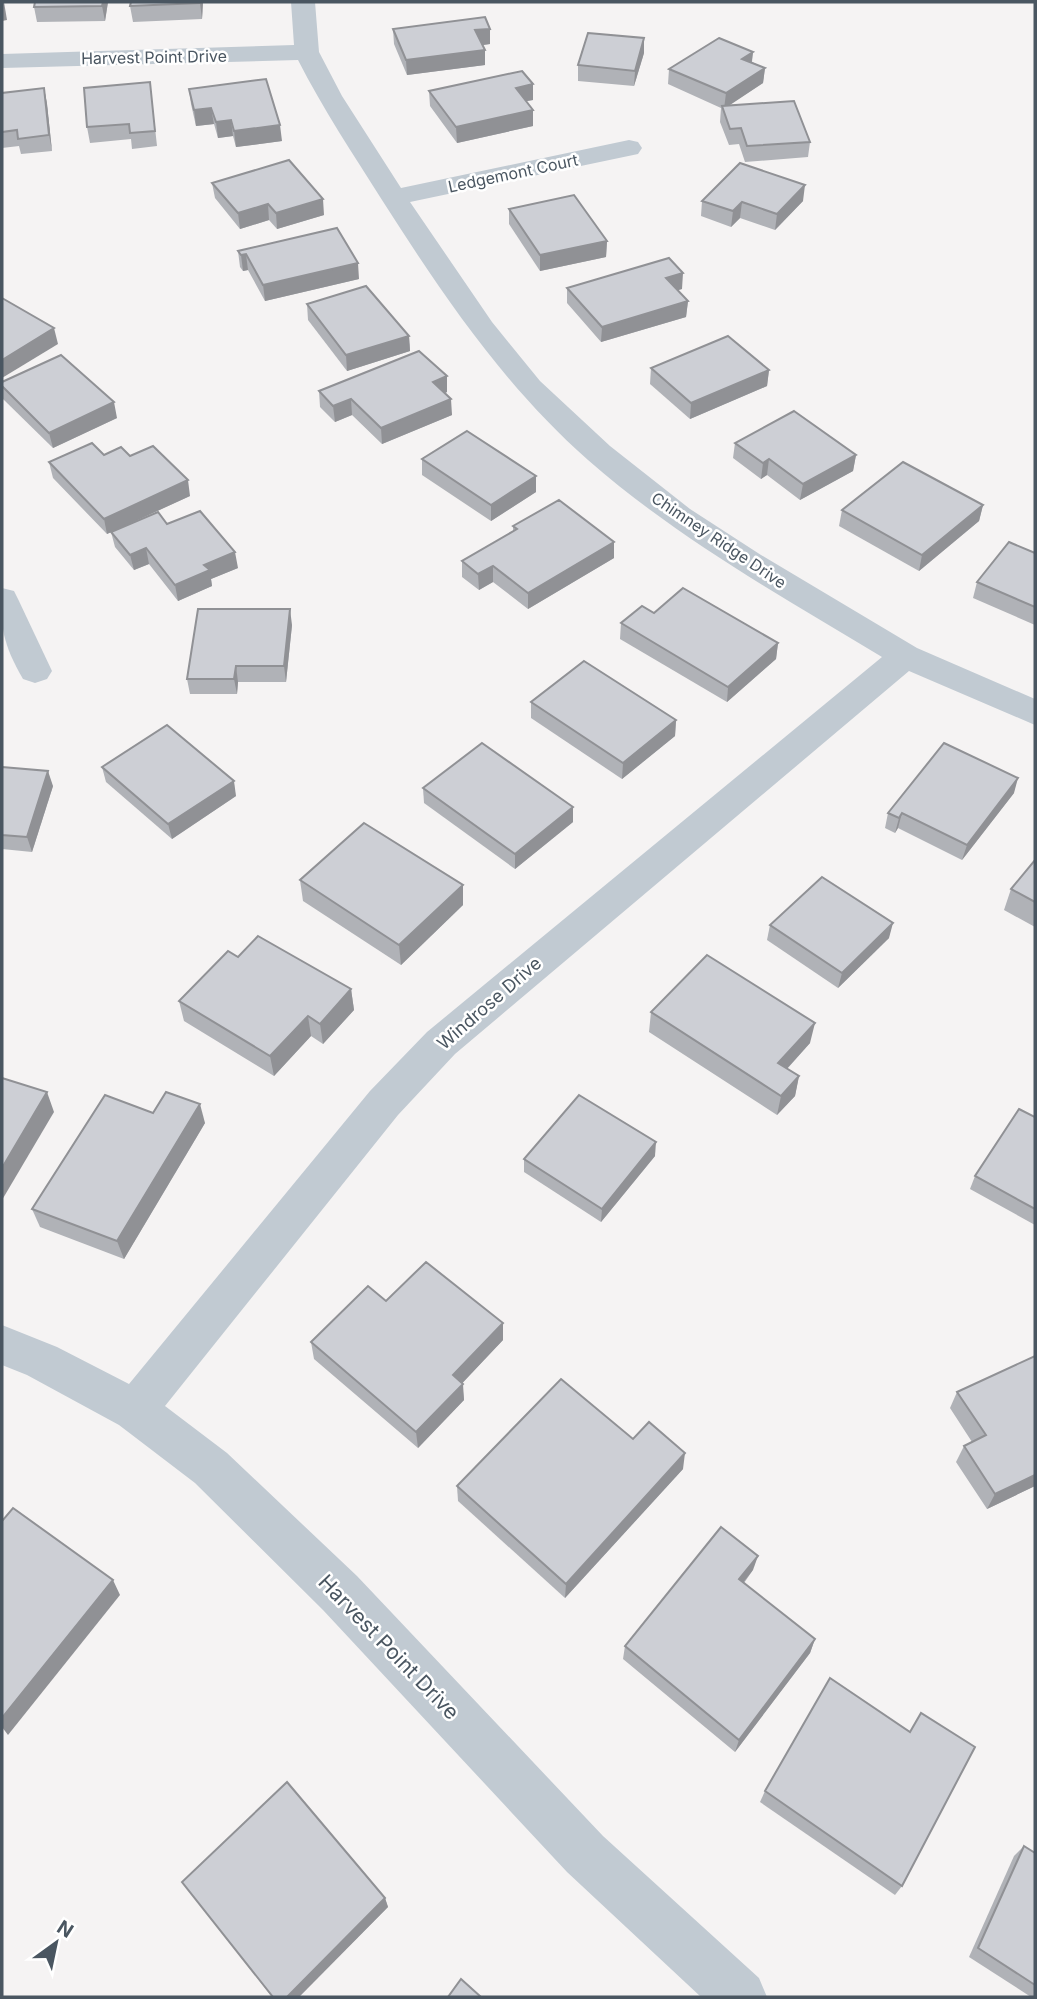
<svg xmlns="http://www.w3.org/2000/svg" width="1037" height="1999" font-family="Inter,sans-serif">
<style>
.lines{fill:none;stroke-linecap:round;stroke-linejoin:round}
.street{fill:#c1cad2;fill-rule:evenodd}
.wall{fill:#b0b2b7}
.shaded-wall{fill:#909195}
.building{fill:#cdcfd5;stroke:#909195;stroke-width:2}
.labels{text-anchor:middle;dominant-baseline:central;stroke-width:5;stroke-linejoin:round;paint-order:stroke}
.far-street-label{font-size:16px;fill:#4a5661;stroke:#fff}
.street-label{font-size:18px;fill:#4a5661;stroke:#fff}
.near-street-label{font-size:21px;fill:#4a5661;stroke:#fff}
</style>
<rect width="100%" height="100%" fill="#f5f3f3"/>
<g class="lines">
<g class="street">
<path d="M291 2H315L319 52 342 96 401 188 629 140 638 142 642 148 638 154 410 202 492 322 540 381 610 446 690 509 761 555 917 648 1035 699V725L909 671 455 1054 398 1115 165 1406 227 1453 357 1576 603 1836 759 1978 767 1997H701L567 1872 323 1610 195 1483 119 1425 27 1375 2 1365V1325L57 1347 129 1384 370 1091 427 1032 882 657C781 596 677 538 588 460 504 386 442 294 382 200 353 154 323 109 298 60L2 68V54L294 45Z"/>
<path d="M2 588 14 591 18 599 52 671 47 679 35 683 23 679C3 644 0 628 2 588Z"/>
</g>
</g>
<g class="wall">
<path d="M108 2 105 21 37 22 34 7Z"/>
<path d="M203 2 202 19 133 22 130 6Z"/>
<path d="M393 29 490 44 482 45 485 50V65L407 75 394 44Z"/>
<path d="M753 52 752 62 765 68 763 83 729 105 810 142 808 157 745 162 739 144 729 145 720 122 721 108 668 84 669 69Z"/>
<path d="M644 53 634 86 578 81V65Z"/>
<path d="M150 82 157 146 132 149 131 139 90 143 87 127Z"/>
<path d="M533 84V100L526 101 533 126 457 143 430 106 429 91Z"/>
<path d="M44 88 47 104 52 151 21 154 19 146 2 148V93Z"/>
<path d="M189 89 282 141 236 147 233 136 218 138 214 124 196 126 191 104Z"/>
<path d="M212 183 324 215 277 229 269 220 240 229 215 198Z"/>
<path d="M702 201H803L775 230 740 218 731 227 701 216Z"/>
<path d="M509 209 607 241 606 257 540 271 509 224Z"/>
<path d="M238 251 359 279 265 301 248 270 243 271 240 267Z"/>
<path d="M567 288 682 289 677 290 688 301 686 317 601 342 567 303Z"/>
<path d="M307 304 409 336 410 351 347 371 308 320Z"/>
<path d="M651 368 769 370 767 386 690 419 650 384Z"/>
<path d="M2 382 117 418 53 448 3 399Z"/>
<path d="M319 391 447 392 445 393 452 415 382 444 352 415 335 422 320 407Z"/>
<path d="M735 443 856 455 853 471 800 500 767 475 761 479 733 458Z"/>
<path d="M104 455 130 456 190 496 131 523 167 524 238 568 211 579 212 586 178 601 149 564 134 570 115 547 111 532 107 534 53 478 49 462Z"/>
<path d="M422 459 536 476V492L491 521 422 475Z"/>
<path d="M983 505 979 521 919 571 839 526 842 510Z"/>
<path d="M513 526 614 558 528 609 493 582 479 590 462 577V561L513 532Z"/>
<path d="M1035 553V625L973 598 977 582Z"/>
<path d="M654 613 778 643 776 659 727 702 620 639 621 623Z"/>
<path d="M292 625 286 682H238L237 694H190L187 679Z"/>
<path d="M531 702 676 720 675 736 622 779 531 718Z"/>
<path d="M2 767 53 786 32 852 2 849Z"/>
<path d="M102 767 236 796 172 839 106 782Z"/>
<path d="M423 788 573 822 515 869 424 803Z"/>
<path d="M1014 793 962 860 898 828 895 833 885 828 888 813Z"/>
<path d="M1035 860V927L1004 910 1011 889Z"/>
<path d="M300 880 463 885V905L401 965 303 901Z"/>
<path d="M770 925 889 938 838 988 767 940Z"/>
<path d="M238 957 351 989 354 1010 323 1044 311 1036 274 1076 184 1021 179 1001Z"/>
<path d="M651 1012 810 1043 787 1069 799 1076 795 1096 777 1115 649 1032Z"/>
<path d="M153 1113 205 1123 124 1259 40 1227 32 1209Z"/>
<path d="M1035 1117V1225L970 1189 975 1176Z"/>
<path d="M655 1156 601 1222 524 1172V1159Z"/>
<path d="M386 1301 503 1340 462 1383 464 1400 418 1448 314 1359 311 1342Z"/>
<path d="M957 1392 1035 1486 987 1509 956 1462 964 1446 972 1442 950 1408Z"/>
<path d="M633 1439 683 1469 565 1598 458 1501 457 1486Z"/>
<path d="M753 1570 744 1583 815 1639 810 1653 735 1752 623 1659 625 1646Z"/>
<path d="M765 1791 902 1886 895 1895 760 1802Z"/>
<path d="M1024 1846 1035 1853V1997H1031L969 1957 1014 1856Z"/>
<path d="M182 1882 385 1898 388 1907 299 1997H272Z"/>
</g>
<g class="shaded-wall">
<path d="M3 2H4L7 20 2 21V5Z"/>
<path d="M103 2H108L105 21 102 6Z"/>
<path d="M200 2H203L202 19 200 3Z"/>
<path d="M490 29V44L476 46 475 30Z"/>
<path d="M644 38V53L634 86 635 71Z"/>
<path d="M485 50V65L407 75 406 60Z"/>
<path d="M753 52 751 67 742 59Z"/>
<path d="M765 68 763 83 724 109 726 93Z"/>
<path d="M533 84V100L516 103V88Z"/>
<path d="M44 88 47 104 52 151 49 135Z"/>
<path d="M211 108 214 124 196 126 194 110Z"/>
<path d="M533 110V126L457 143 456 127Z"/>
<path d="M231 120 233 136 218 138 216 122Z"/>
<path d="M280 125 282 141 236 147 234 131Z"/>
<path d="M805 185 803 201 775 230 777 214Z"/>
<path d="M323 199 324 215 277 229 276 213Z"/>
<path d="M742 202 740 218 731 227 733 211Z"/>
<path d="M268 204 269 220 240 229 238 213Z"/>
<path d="M607 241 606 257 540 271V255Z"/>
<path d="M246 254 248 270 243 271 241 255Z"/>
<path d="M358 263 359 279 265 301 263 285Z"/>
<path d="M683 273 682 289 665 294 666 278Z"/>
<path d="M688 301 686 317 601 342 602 327Z"/>
<path d="M54 328 58 344 2 378V360Z"/>
<path d="M409 336 410 351 347 371 346 355Z"/>
<path d="M769 370 767 386 690 419 691 403Z"/>
<path d="M447 376V392L434 398 433 382Z"/>
<path d="M351 399 352 415 335 422 333 406Z"/>
<path d="M451 399 452 415 382 444 381 428Z"/>
<path d="M114 402 117 418 53 448 49 433Z"/>
<path d="M856 455 853 471 800 500 803 484Z"/>
<path d="M769 459 767 475 761 479 763 463Z"/>
<path d="M536 476V492L491 521V505Z"/>
<path d="M188 480 190 496 107 534 104 519Z"/>
<path d="M983 505 979 521 919 571 922 555Z"/>
<path d="M614 542V558L528 609V593Z"/>
<path d="M146 548 149 564 134 570 130 555Z"/>
<path d="M235 552 238 568 211 579 212 586 178 601 175 585 204 565Z"/>
<path d="M493 566V582L479 590 478 574Z"/>
<path d="M290 609 292 625 286 682 284 666Z"/>
<path d="M778 643 776 659 727 702 728 687Z"/>
<path d="M236 666 238 682 237 694 234 679Z"/>
<path d="M676 720 675 736 622 779 623 763Z"/>
<path d="M48 771 53 786 32 852 27 837Z"/>
<path d="M1018 778 1014 793 962 860 967 845Z"/>
<path d="M234 781 236 796 172 839 168 824Z"/>
<path d="M573 807V822L515 869V854Z"/>
<path d="M902 813 898 828 895 833 899 818Z"/>
<path d="M463 885V905L401 965 399 945Z"/>
<path d="M893 923 889 938 838 988 842 973Z"/>
<path d="M351 989 354 1010 323 1044 320 1024Z"/>
<path d="M308 1016 311 1036 274 1076 270 1056Z"/>
<path d="M815 1023 810 1043 774 1083 778 1063Z"/>
<path d="M799 1076 795 1096 777 1115 781 1096Z"/>
<path d="M47 1092 54 1112 2 1200V1168Z"/>
<path d="M200 1104 205 1123 124 1259 117 1241Z"/>
<path d="M656 1142 655 1156 601 1222 602 1209Z"/>
<path d="M503 1323V1340L454 1392 453 1375Z"/>
<path d="M463 1384 464 1400 418 1448 416 1432Z"/>
<path d="M685 1453 683 1469 565 1598 566 1584Z"/>
<path d="M1035 1475V1486L987 1509 995 1494Z"/>
<path d="M758 1556 753 1570 735 1593 739 1579Z"/>
<path d="M113 1580 120 1595 8 1735 2 1727V1718Z"/>
<path d="M815 1639 810 1653 735 1752 739 1740Z"/>
<path d="M385 1898 388 1907 299 1997H287Z"/>
</g>
<g class="building">
<path d="M35 2H103L102 6 34 7Z"/>
<path d="M131 2H200V3L130 6Z"/>
<path d="M485 17 490 29 475 30 485 50 406 60 393 29Z"/>
<path d="M588 33 644 38 635 71 578 65Z"/>
<path d="M719 38 753 52 742 59 765 68 726 93 669 69Z"/>
<path d="M522 71 533 84 516 88 533 110 456 127 429 91Z"/>
<path d="M266 79 280 125 234 131 231 120 216 122 211 108 194 110 189 89Z"/>
<path d="M150 82 155 131 130 133 129 124 87 127 84 88Z"/>
<path d="M44 88 49 135 18 139 17 130 2 132V93Z"/>
<path d="M794 101 810 142 747 146 741 128 730 129 722 106Z"/>
<path d="M289 160 323 199 276 213 268 204 238 213 212 183Z"/>
<path d="M740 163 805 185 777 214 742 202 733 211 702 201Z"/>
<path d="M574 195 607 241 540 255 509 209Z"/>
<path d="M337 228 358 263 263 285 246 254 241 255 238 251Z"/>
<path d="M669 258 683 273 666 278 688 301 602 327 567 288Z"/>
<path d="M366 286 409 336 346 355 307 304Z"/>
<path d="M2 298 54 328 2 360Z"/>
<path d="M728 336 769 370 691 403 651 368Z"/>
<path d="M419 351 447 376 433 382 451 399 381 428 351 399 333 406 319 391Z"/>
<path d="M61 355 114 402 49 433 2 386V382Z"/>
<path d="M794 411 856 455 803 484 769 459 763 463 735 443Z"/>
<path d="M467 431 536 476 491 505 422 459Z"/>
<path d="M92 443 104 455 121 447 130 456 153 446 188 480 104 519 49 462Z"/>
<path d="M903 462 983 505 922 555 842 510Z"/>
<path d="M559 500 614 542 528 593 493 566 478 574 462 561 517 529 513 526Z"/>
<path d="M200 511 235 552 204 565 210 570 175 585 146 548 130 555 111 532 158 512 167 524Z"/>
<path d="M1009 542 1035 553V607L977 582Z"/>
<path d="M683 588 778 643 728 687 621 623 642 606 654 613Z"/>
<path d="M198 609H290L284 666H236L234 679H187Z"/>
<path d="M584 661 676 720 623 763 531 702Z"/>
<path d="M167 725 234 781 168 824 102 767Z"/>
<path d="M482 743 573 807 515 854 423 788Z"/>
<path d="M944 743 1018 778 967 845 902 813 899 818 888 813Z"/>
<path d="M2 767 48 771 27 837 2 835Z"/>
<path d="M364 823 463 885 399 945 300 880Z"/>
<path d="M1035 860V902L1011 889Z"/>
<path d="M822 877 893 923 842 973 770 925Z"/>
<path d="M258 936 351 989 320 1024 308 1016 270 1056 179 1001 228 951 238 957Z"/>
<path d="M707 955 815 1023 778 1063 799 1076 781 1096 651 1012Z"/>
<path d="M2 1078 47 1092 2 1168Z"/>
<path d="M166 1092 200 1104 117 1241 32 1209 105 1095 153 1113Z"/>
<path d="M579 1095 656 1142 602 1209 524 1159Z"/>
<path d="M1019 1109 1035 1117V1209L975 1176Z"/>
<path d="M426 1262 503 1323 453 1375 463 1384 416 1432 311 1342 368 1286 386 1301Z"/>
<path d="M1035 1356V1475L995 1494 964 1446 986 1435 957 1392Z"/>
<path d="M561 1379 633 1439 649 1422 685 1453 566 1584 457 1486Z"/>
<path d="M13 1508 113 1580 2 1718V1521Z"/>
<path d="M721 1527 758 1556 739 1579 815 1639 739 1740 625 1646Z"/>
<path d="M830 1678 910 1732 921 1713 975 1747 902 1886 765 1791Z"/>
<path d="M287 1782 385 1898 287 1997H273L182 1882Z"/>
<path d="M1024 1846 1035 1853V1985L978 1948Z"/>
<path d="M461 1979 481 1997H448Z"/>
</g>
<g class="labels">
<g class="far-street-label">
<text transform="translate(154 57) rotate(-1)">Harvest Point Drive</text>
<text transform="translate(513 173) rotate(-12)">Ledgemont Court</text>
<text transform="translate(719 540) rotate(34)">Chimney Ridge Drive</text>
</g>
<g class="street-label">
<text transform="translate(489 1003) rotate(-41)">Windrose Drive</text>
</g>
<g class="near-street-label">
<text transform="translate(389 1647) rotate(46)">Harvest Point Drive</text>
</g>
</g>
<rect width="1037" height="1999" fill="none" stroke="#4a5661" stroke-width="7"/>
<g transform="translate(56 1943) rotate(33)" stroke="#ffffff" stroke-width="5" paint-order="stroke">
<path d="M0-5L12 26L0 18L-12 26Z" fill="#4a5661"/>
<text y="-10" font-size="19" font-weight="bold" text-anchor="middle" fill="#4a5661">N</text>
</g>
</svg>
